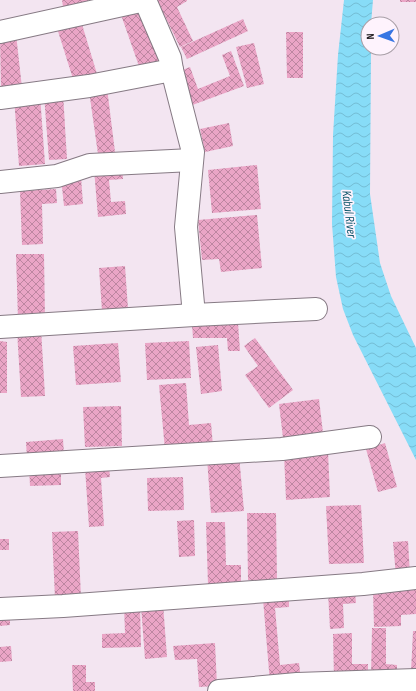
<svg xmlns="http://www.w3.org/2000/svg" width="416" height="691" font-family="'Sofia Sans Condensed',sans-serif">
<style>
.water{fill:url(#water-waves)}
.building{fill:url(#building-cross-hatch)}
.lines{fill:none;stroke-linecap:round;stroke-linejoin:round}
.street-casing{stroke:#867a84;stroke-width:24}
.street{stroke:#fff;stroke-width:22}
.labels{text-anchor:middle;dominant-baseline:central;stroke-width:3.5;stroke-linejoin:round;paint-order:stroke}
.water-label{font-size:13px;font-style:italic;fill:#10576a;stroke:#fef3fd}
</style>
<defs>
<pattern id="water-waves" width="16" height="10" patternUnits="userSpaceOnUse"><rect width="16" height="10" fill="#87dcf7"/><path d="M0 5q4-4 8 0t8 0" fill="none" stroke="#74bcd4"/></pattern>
<pattern id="building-cross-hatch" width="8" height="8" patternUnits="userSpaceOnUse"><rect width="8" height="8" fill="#eaa5c6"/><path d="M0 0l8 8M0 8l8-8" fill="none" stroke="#bd86a1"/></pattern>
</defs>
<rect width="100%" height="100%" fill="#f3e5f1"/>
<path class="water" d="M344 0H373L371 24H368V48H371L370 194 380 263 391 296 416 348V460L353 335 343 309 336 277 332 224 333 135 338 55Z"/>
<g class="building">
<path d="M62 0H88L90 11 64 14Z"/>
<path d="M157 0H187V1L177 7 193 41 180 47Z"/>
<rect x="400" y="0" width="16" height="2"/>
<path d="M142 4 162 61 140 69 120 12Z"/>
<path d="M243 19 248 31 187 59 181 47Z"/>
<path d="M81 21 97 74 74 82 57 28Z"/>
<path d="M286 32H303V78H287Z"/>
<path d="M16 34 22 88 1 90 0 36Z"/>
<path d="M254 43 264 84 247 88 236 47Z"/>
<path d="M231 51 244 86 187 107 175 73 190 67 198 89 230 76 222 55Z"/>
<path d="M107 88 115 152 98 154 89 91Z"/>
<path d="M63 94 67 159 49 160 44 95Z"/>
<path d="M40 95 45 164 19 166 14 97Z"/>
<path d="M229 123 233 146 205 152 200 129Z"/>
<path d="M257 165 261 209 212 213 208 170Z"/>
<path d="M122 166 123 179 109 180 111 202 125 201 126 214 98 217 94 169Z"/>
<path d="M81 177 83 204 64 206 61 178Z"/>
<path d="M56 189 57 203 42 204 43 244 22 245 20 191Z"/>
<path d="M257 215 262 268 221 272 219 259 202 260 198 220Z"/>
<path d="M16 254H44L45 320H18Z"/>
<path d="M125 266 128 309 102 311 99 268Z"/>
<path d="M238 323 240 351H228L227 338H193L192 325Z"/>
<path d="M41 329 45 396 21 397 17 330Z"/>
<path d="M255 338 293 390 269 408 245 375 258 366 244 346Z"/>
<path d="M0 341 7 342V393H0Z"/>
<path d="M189 341 191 378 147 380 145 343Z"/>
<path d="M118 343 121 382 76 385 73 346Z"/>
<path d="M218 345 222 391 201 394 196 347Z"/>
<path d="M186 383 189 425 211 423 213 446 165 450 159 385Z"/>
<path d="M319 399 323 433 283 438 279 404Z"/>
<path d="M121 406 122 446 85 447 83 407Z"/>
<path d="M63 439 64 455 27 458 26 442Z"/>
<path d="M385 443 397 487 378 492 366 449Z"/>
<path d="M328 452 330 497 286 500 284 454Z"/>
<path d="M239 455 244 511 211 513 207 458Z"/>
<path d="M61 465V485L30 486 29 466Z"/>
<path d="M109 466 110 477 101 478 104 526 89 527 85 468Z"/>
<path d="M183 477 184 510 148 511 147 478Z"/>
<path d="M361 505 364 563 329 564 326 506Z"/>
<path d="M247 513H276L277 580H248Z"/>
<path d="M194 520 195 556 179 557 177 521Z"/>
<path d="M206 522H225L226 565H241V584L208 585Z"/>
<path d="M78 531 81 598 55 599 52 532Z"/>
<rect x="0" y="539" width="9" height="11"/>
<path d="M408 541 410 575 396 576 393 542Z"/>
<path d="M416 589V614L401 615V626L374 627 373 591Z"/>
<path d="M355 590 356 603 343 604 344 628 330 629 328 592Z"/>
<path d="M289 596V607L275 608 280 665 299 663 301 680 270 683 263 599Z"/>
<path d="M163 604 167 657 145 659 141 606Z"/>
<path d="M124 606H140L141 647 102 648V634L125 633Z"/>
<path d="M0 614H10V625L0 626Z"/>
<path d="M372 628H386V664L397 665V678H371Z"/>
<path d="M413 631H416V672H411Z"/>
<path d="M352 633V664H368V678L334 679 333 634Z"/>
<path d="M215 643 217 686 199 687 197 659 175 660 173 646Z"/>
<path d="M11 646 12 661 0 662V647Z"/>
<path d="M72 665H86V682H95V691H73Z"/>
</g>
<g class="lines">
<defs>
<g id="street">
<path d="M145 0 170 58 172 70 193 152 186 227 194 315"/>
<path d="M0 32 145 0"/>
<path d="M0 98 89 86 172 70"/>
<path d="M0 182 57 176 90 165 192 160"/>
<path d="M0 327 194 315 316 309"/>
<path d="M0 466 282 449 370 437"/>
<path d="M0 609 63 606 363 584 416 578"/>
<path d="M219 691 297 684 416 680"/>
</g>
</defs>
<use href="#street" class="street-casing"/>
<use href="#street" class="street"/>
</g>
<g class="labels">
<g class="water-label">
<text transform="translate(349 214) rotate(83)">Kabul River</text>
</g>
</g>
<g transform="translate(380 36) rotate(268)"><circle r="19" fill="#fef3fd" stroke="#a89fa7"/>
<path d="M0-3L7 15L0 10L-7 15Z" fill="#3675e3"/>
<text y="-6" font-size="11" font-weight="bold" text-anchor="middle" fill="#262125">N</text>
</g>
</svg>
